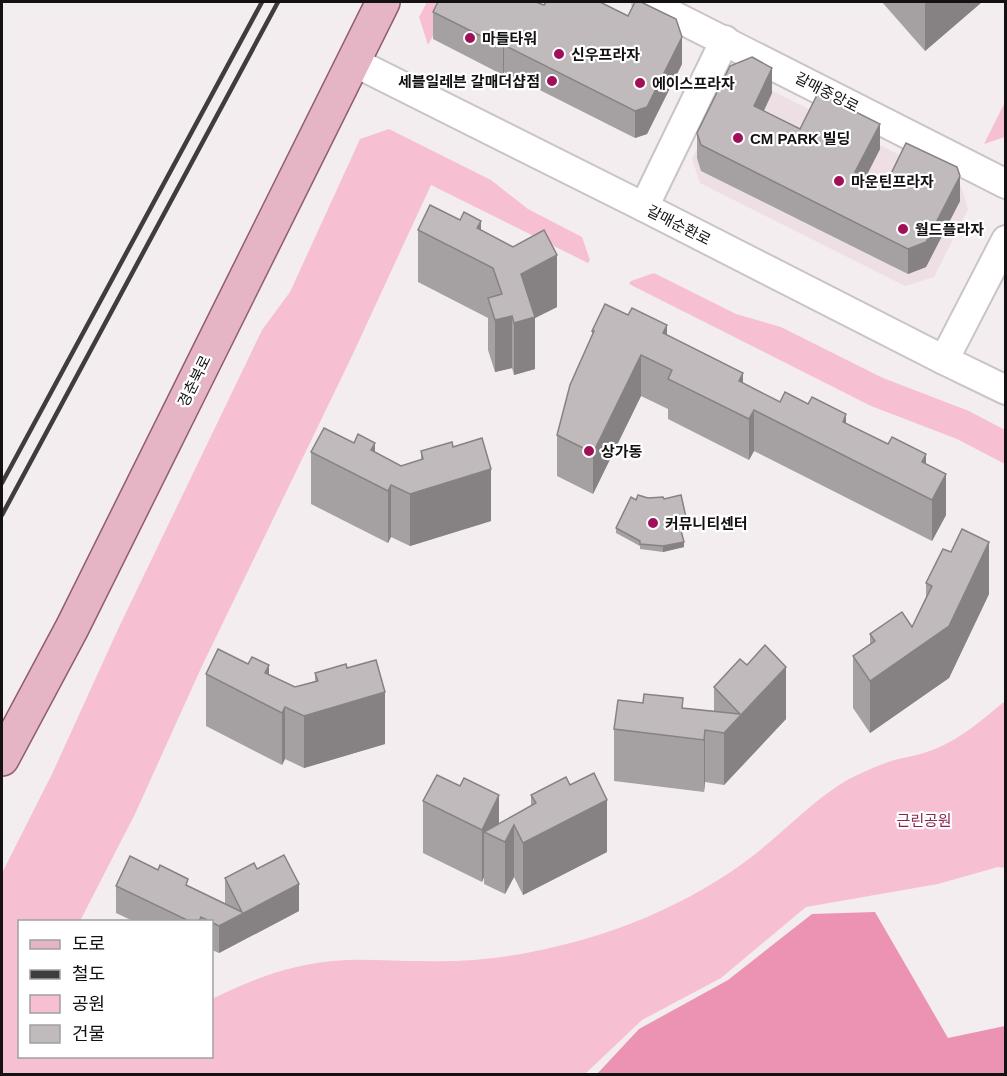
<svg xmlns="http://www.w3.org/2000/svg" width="1007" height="1076" font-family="Arial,'Noto Sans KR',sans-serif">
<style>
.built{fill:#eedfe4}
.green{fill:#f7c0d2}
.forest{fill:#ec92b2}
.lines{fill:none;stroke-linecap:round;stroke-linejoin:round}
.tertiary-casing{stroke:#cac4c5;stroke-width:32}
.primary-casing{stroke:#905c6e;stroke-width:36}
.tertiary{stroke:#fff;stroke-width:28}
.primary{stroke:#e5b5c6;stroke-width:33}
.rail{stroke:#3f3c3d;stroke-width:4.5}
.wall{fill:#a5a0a2}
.shaded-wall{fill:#868284}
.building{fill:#c0babc;stroke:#868284;stroke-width:1.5}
.poi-dot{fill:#a0105a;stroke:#fff;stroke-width:2}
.labels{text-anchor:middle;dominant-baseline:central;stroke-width:4.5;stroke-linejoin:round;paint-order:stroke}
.poi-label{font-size:15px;font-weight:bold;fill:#131112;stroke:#fff;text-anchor:start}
.street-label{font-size:15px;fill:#131112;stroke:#fff}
.park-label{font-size:15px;fill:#8c2352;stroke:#fff}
</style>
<rect width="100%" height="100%" fill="#f4edef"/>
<path class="built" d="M751 80 961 186 968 209 934 277 905 286 700 183 692 159 728 88Z"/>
<g class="green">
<path d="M427 2H451L428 45 419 17Z"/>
<path d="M1005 102V137L984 144Z"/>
<path d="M389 129 491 180 528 209 582 237 590 260 588 263 431 185 352 356 202 666 135 814 80 921 20 922V1056H212V999C250 980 289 965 332 961 362 958 392 961 423 961 459 962 496 959 531 952 610 937 689 905 754 855 786 830 814 799 849 779 863 772 877 766 891 761 906 757 921 755 935 749 962 738 983 719 1005 701V868L998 867 938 884 806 907 721 978 642 1020 585 1074H2V873L52 774 119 627 262 330 290 292 360 139Z"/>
<path d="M654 273 736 314 781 327 883 378 969 411 1005 430V464L957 439 871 406 629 284 631 281Z"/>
</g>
<path class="forest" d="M875 912 948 1038 1005 1026V1074H597L639 1029 728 980 812 914Z"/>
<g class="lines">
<defs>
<g id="tertiary">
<path d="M647 2 1006 184"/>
<path d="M352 61 644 207 944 360 1006 390"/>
<path d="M644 207 725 40"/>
<path d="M944 360 1006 240"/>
</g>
<path id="primary" d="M2 759 72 628 383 2"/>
</defs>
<use href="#tertiary" class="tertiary-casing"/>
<use href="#primary" class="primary-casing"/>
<use href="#tertiary" class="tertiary"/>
<use href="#primary" class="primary"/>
<g class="rail">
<path d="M2 483 262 2"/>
<path d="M2 515 278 2"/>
</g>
</g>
<g class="wall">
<path d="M882 2H982L925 51Z"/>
<path d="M544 5 682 64 647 134 635 138 504 72 503 75 433 39V12Z"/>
<path d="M772 93 764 111 800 129 880 149 866 177 885 186 960 201 926 267 908 274 701 171 697 158V133Z"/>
<path d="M418 230H481L557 307 535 318V369L514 375 512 368 495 372 488 350V318L418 282Z"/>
<path d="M592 331 667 335 743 383 780 402 846 424 926 464 946 515 932 541 754 451 749 460 668 419V409L641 396 593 494 557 476V435L592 335Z"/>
<path d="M453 447 491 521 410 546 391 537 388 543 311 504V452H375L401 466 421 460V451Z"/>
<path d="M648 498 688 531 682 532 684 547 663 552 640 549V546L616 533V528L636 500Z"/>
<path d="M926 583 989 594 949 678 870 733 853 708V656L870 644V634L912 627 926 597Z"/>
<path d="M347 668 385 744 304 768 285 759 282 765 206 726V674H269L295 687 315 681V673Z"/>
<path d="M714 687 786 719 724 785 705 782 704 792 614 781V729L683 708 714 711Z"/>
<path d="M570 785 607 852 523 895 514 877 505 894 484 884V877L482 882 423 853V801L499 824 531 806V795Z"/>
<path d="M257 869 299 911 219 953 212 950V921H133L116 913V886L225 903V878Z"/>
</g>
<g class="shaded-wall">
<path d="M925 2H982L925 51Z"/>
<path d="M682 37V64L647 134 635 138V111Z"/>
<path d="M504 45V72L503 75V47Z"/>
<path d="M772 68V93L754 131V106Z"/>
<path d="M880 124V149L855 197V172Z"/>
<path d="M960 176V201L926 267 908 274V249Z"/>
<path d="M481 221V262L477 228Z"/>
<path d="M557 255V307L535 318V369L514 375V323L521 274Z"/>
<path d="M512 316V368L495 372V320Z"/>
<path d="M667 325V366L663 333Z"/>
<path d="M641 355V396L593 494V453Z"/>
<path d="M743 373V414L739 381Z"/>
<path d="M754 410V451L749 460V419Z"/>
<path d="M846 414V455L843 422Z"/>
<path d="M375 443V484L371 450Z"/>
<path d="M926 454V495L922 462Z"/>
<path d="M491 469V521L410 546V494Z"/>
<path d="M946 474V515L932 541V500Z"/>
<path d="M391 485V537L388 543V491Z"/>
<path d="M688 526V531L680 532V527Z"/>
<path d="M684 542V547L663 552V546Z"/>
<path d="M989 542V594L949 678 870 733V681Z"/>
<path d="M269 665V706L265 673Z"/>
<path d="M786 667V719L724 785V733Z"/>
<path d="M385 692V744L304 768V716Z"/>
<path d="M285 707V759L282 765V713Z"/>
<path d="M705 730V782L704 792V740Z"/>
<path d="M499 795V839L484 832V877L482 882V830Z"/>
<path d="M607 800V852L523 895V843Z"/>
<path d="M514 825V877L505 894V842Z"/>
<path d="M299 884V911L219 953V926Z"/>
</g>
<g class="building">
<path d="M438 2H536L544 5 546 2H600L628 16 635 2H641L676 19 682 37 647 107 635 111 504 45 503 47 433 12Z"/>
<path d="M752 57 772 68 754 106 800 129 818 93 880 124 855 172 885 186 906 143 957 167 960 176 926 242 908 249 701 145 697 133 730 66Z"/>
<path d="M430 205 460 220 464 212 481 221 477 228 513 247 544 230 557 255 521 274 535 317 514 323 512 316 495 320 488 298 502 294 493 268 418 230Z"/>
<path d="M605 304 628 315 632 308 667 325 663 333 743 373 739 381 780 402 785 392 808 404 812 397 846 414 843 422 888 444 892 437 926 454 922 462 946 474 932 500 754 410 749 419 668 379 672 370 641 355 593 453 557 435 570 385 594 331H592Z"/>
<path d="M324 428 354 443 358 434 375 443 371 450 401 466 423 459 421 451 452 442 453 447 482 438 491 469 410 494 391 485 388 491 311 452Z"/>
<path d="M638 495 648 498 663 497 664 499 681 495 688 526 680 527 684 542 663 546 640 544V541L616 528 631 497 636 500Z"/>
<path d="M962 529 989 542 949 626 870 681 853 656 875 641 870 634 902 612 912 627 932 586 926 583 943 549 951 552Z"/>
<path d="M765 645 786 667 724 733 705 730 704 740 614 729 618 700 643 703 644 694 683 698 682 708 740 714 714 687 740 659 747 665Z"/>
<path d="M218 649 248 664 252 657 269 665 265 673 295 687 318 681 315 673 346 664 347 668 376 660 385 692 304 716 285 707 282 713 206 674Z"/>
<path d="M594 773 607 800 523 843 514 825 505 842 484 832 536 803 531 795 566 777 570 785Z"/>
<path d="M437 775 460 786 464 778 499 795 482 830 423 801Z"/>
<path d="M284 855 299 884 219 926 201 917 199 921H189L116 886 130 856 158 870 160 865 188 879 186 885 242 912 225 878 254 863 257 869Z"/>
</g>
<g class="poi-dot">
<circle cx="470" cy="38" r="6"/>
<circle cx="559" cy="54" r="6"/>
<circle cx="552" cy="81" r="6"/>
<circle cx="640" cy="83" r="6"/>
<circle cx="738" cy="138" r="6"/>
<circle cx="839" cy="181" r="6"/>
<circle cx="903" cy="229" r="6"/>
<circle cx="589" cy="451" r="6"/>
<circle cx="653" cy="523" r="6"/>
</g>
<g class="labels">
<g class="poi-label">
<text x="482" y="38">마들타워</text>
<text x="571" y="54">신우프라자</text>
<text x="540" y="81" text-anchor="end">세블일레븐 갈매더샵점</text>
<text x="652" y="83">에이스프라자</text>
<text x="750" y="138">CM PARK 빌딩</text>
<text x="851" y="181">마운틴프라자</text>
<text x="915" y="229">월드플라자</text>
<text x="601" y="451">상가동</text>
<text x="665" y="523">커뮤니티센터</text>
</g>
<g class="street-label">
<text transform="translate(827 92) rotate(27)">갈매중앙로</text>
<text transform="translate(679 225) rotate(27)">갈매순환로</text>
<text transform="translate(194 381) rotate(-64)">경춘북로</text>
</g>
<g class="park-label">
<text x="924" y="820">근린공원</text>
</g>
</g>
<rect width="1007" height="1076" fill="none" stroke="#131112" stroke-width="6"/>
<rect x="18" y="920" width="195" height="138" fill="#ffffff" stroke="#a1a0a0" stroke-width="1.5"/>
<rect x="30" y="940" width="30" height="9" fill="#e5b5c6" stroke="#a1a0a0" stroke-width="1.5"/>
<text x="72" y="950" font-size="18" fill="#131112">도로</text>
<rect x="30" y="970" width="30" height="9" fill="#3f3c3d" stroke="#a1a0a0" stroke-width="1.5"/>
<text x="72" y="980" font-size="18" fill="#131112">철도</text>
<rect x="30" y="995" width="30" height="18" fill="#f7c0d2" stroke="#a1a0a0" stroke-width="1.5"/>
<text x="72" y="1010" font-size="18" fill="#131112">공원</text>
<rect x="30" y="1025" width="30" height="18" fill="#c0babc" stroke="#a1a0a0" stroke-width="1.5"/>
<text x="72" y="1040" font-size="18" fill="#131112">건물</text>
</svg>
